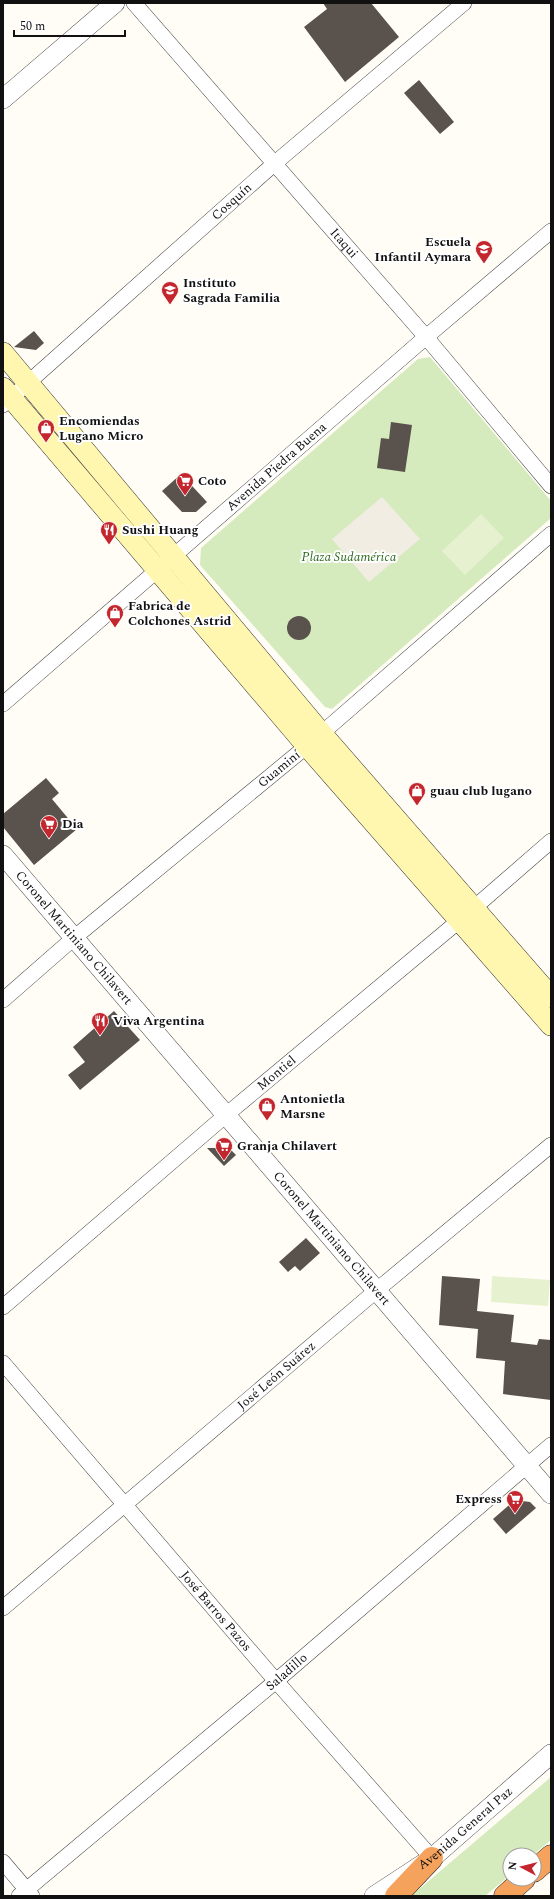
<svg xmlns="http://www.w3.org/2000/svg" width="554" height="1899" font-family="Spectral,serif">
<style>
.green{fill:#d5ebbd}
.pitch{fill:#e6f2cf}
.plaza{fill:#f1ede2}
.building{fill:#5a524d}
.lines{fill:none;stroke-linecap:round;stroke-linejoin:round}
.minor-casing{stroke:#444;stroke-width:16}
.tertiary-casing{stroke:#444;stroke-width:20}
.secondary-casing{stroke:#333;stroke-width:22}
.motorway-casing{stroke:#222;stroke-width:23}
.minor{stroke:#fff;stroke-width:15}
.tertiary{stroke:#fff;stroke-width:19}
.secondary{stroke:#fff6b0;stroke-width:21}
.motorway{stroke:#f5a25d;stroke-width:22}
.labels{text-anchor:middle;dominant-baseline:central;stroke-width:4;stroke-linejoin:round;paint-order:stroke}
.street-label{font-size:13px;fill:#111;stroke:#fff}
.poi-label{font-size:13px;font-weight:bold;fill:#111;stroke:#fff;text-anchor:start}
.park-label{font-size:13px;font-style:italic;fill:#2f6b1f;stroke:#fff}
</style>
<rect width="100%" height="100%" fill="#fffdf5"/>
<g class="green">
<path d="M430 357 551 501V518L332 709 325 707 200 565 201 548 418 359Z"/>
<path d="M551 1777V1840L533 1855H510V1875L485 1896H411Z"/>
</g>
<g class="pitch">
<path d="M481 514 504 538 465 575 442 551Z"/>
<path d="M492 1276 550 1280 548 1306 491 1302Z"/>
</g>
<path class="plaza" d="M382 497 420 539 369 582 332 539Z"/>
<g class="building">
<path d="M323 3H371L399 37 345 82 304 27 327 9Z"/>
<path d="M419 80 454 122 440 134 404 93Z"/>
<path d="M34 331 44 343 36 350 14 347Z"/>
<path d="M391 422 412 425 405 472 377 468 381 438 389 439Z"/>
<path d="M181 474 207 502 196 512H182L162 491Z"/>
<circle cx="299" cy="628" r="12"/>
<path d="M46 778 59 793 52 799 77 829 34 865 3 827V814Z"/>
<path d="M114 1011 140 1040 80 1090 68 1075 85 1062 73 1047Z"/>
<path d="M207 1148H229L236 1155 224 1166Z"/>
<path d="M306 1238 320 1253 300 1271 295 1266 288 1272 279 1262Z"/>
<path d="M442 1276 480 1279 477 1311 514 1315 511 1342 537 1345 539 1339 551 1340V1400L503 1394 505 1361 476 1358 478 1329 439 1325Z"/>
<path d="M515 1500 530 1502 536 1508 506 1534 493 1519Z"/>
</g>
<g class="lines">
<defs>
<g id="minor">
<path id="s1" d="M134 3 426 337 551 486"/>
<path id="s2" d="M3 405 275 163 464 3"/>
<path id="s3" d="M3 704 426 337 551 231"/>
<path id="s4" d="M3 1000 75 937 307 746 551 534"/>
<path id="s5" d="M3 1307 226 1115 460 920 551 841"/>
<path id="s6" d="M3 1363 276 1681 432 1858"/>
<path id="s7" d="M3 1608 377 1290 551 1145"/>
<path d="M3 1862 32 1896"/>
<path id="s8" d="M19 1896 276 1681 551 1445"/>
</g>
<g id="tertiary">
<path d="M3 99 115 3"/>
<path id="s9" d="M3 855 551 1494"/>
<path id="s10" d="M374 1896 432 1858 551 1754"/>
</g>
<g id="secondary">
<path d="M3 353 321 733 551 997"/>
<path d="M3 388 307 746 551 1025"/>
</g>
<g id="motorway">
<path d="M534 1871 551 1856"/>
<path d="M396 1896 432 1858"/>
<path d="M505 1896 524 1879"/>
</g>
</defs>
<use href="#minor" class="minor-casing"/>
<use href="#tertiary" class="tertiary-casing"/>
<use href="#secondary" class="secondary-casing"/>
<use href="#motorway" class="motorway-casing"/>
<use href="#minor" class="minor"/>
<use href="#tertiary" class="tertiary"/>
<use href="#secondary" class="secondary"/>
<use href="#motorway" class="motorway"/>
</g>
<defs>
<symbol id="school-pin" viewBox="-11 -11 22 30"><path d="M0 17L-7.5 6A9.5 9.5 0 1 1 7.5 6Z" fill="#c4262e" stroke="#fff"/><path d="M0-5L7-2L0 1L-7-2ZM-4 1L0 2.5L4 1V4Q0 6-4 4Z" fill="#fff"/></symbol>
<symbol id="shop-pin" viewBox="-11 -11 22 30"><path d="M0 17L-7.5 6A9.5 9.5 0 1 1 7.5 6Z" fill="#c4262e" stroke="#fff"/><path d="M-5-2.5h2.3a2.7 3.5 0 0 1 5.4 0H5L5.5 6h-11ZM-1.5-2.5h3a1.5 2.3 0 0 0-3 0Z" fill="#fff"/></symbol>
<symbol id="supermarket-pin" viewBox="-11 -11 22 30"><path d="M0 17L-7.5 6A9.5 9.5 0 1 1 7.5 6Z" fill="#c4262e" stroke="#fff"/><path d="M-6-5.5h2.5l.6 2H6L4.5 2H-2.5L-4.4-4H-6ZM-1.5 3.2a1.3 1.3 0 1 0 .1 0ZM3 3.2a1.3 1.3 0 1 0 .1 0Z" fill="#fff"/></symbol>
<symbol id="restaurant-pin" viewBox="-11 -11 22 30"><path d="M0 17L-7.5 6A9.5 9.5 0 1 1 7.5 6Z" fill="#c4262e" stroke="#fff"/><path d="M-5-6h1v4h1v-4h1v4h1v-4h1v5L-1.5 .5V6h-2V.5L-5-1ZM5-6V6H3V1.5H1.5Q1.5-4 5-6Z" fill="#fff"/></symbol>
</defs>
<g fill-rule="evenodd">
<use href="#school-pin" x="474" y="239" width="20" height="27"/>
<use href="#school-pin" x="160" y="280" width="20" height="27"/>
<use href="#shop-pin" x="36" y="418" width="20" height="27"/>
<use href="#supermarket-pin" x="175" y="471" width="20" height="27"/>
<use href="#restaurant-pin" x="99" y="520" width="20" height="27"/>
<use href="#shop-pin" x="105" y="603" width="20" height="27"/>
<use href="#shop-pin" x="407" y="781" width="20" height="27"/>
<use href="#supermarket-pin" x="39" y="814" width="20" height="27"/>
<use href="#restaurant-pin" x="90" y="1011" width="20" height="27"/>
<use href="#shop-pin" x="257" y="1096" width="20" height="27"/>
<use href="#supermarket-pin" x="214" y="1136" width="20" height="27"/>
<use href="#supermarket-pin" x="505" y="1489" width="20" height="27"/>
</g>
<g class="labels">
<g class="street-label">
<text stroke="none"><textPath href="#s2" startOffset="306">Cosquín</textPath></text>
<text stroke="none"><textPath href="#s1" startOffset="319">Itaqui</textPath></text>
<text stroke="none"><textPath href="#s3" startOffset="362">Avenida Piedra Buena</textPath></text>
<text stroke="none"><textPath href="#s4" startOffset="360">Guaminí</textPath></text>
<text stroke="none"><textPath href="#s9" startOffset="109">Coronel Martiniano Chilavert</textPath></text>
<text stroke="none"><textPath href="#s5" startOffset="360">Montiel</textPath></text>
<text stroke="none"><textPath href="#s9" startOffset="505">Coronel Martiniano Chilavert</textPath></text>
<text stroke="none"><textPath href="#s7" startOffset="359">José León Suárez</textPath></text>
<text stroke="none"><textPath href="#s6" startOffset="327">José Barros Pazos</textPath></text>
<text stroke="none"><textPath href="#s8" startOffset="349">Saladillo</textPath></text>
<text stroke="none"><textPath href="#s10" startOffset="114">Avenida General Paz</textPath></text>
</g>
<g class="poi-label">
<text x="471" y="242" text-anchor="end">Escuela<tspan x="471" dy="15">Infantil Aymara</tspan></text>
<text x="183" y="283">Instituto<tspan x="183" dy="15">Sagrada Familia</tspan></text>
<text x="59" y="421">Encomiendas<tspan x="59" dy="15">Lugano Micro</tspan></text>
<text x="198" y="481">Coto</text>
<text x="122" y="530">Sushi Huang</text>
<text x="128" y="606">Fabrica de<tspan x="128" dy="15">Colchones Astrid</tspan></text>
<text x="430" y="791">guau club lugano</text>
<text x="62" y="824">Dia</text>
<text x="113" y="1021">Viva Argentina</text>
<text x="280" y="1099">Antonietla<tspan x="280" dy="15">Marsne</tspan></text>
<text x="237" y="1146">Granja Chilavert</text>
<text x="502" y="1499" text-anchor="end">Express</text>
</g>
<g class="park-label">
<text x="349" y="557">Plaza Sudamérica</text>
</g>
</g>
<rect width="554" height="1899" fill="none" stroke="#111111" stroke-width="8"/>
<g transform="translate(522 1867) rotate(277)"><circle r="19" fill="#ffffff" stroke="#a0a0a0"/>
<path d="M0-3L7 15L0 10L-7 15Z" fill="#c4262e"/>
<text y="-6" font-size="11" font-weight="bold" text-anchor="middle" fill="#111111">N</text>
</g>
<path d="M14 30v6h111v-6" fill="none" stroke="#111111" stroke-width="2"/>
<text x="20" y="30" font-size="12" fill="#111111" stroke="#ffffff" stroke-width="3" paint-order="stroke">50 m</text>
</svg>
